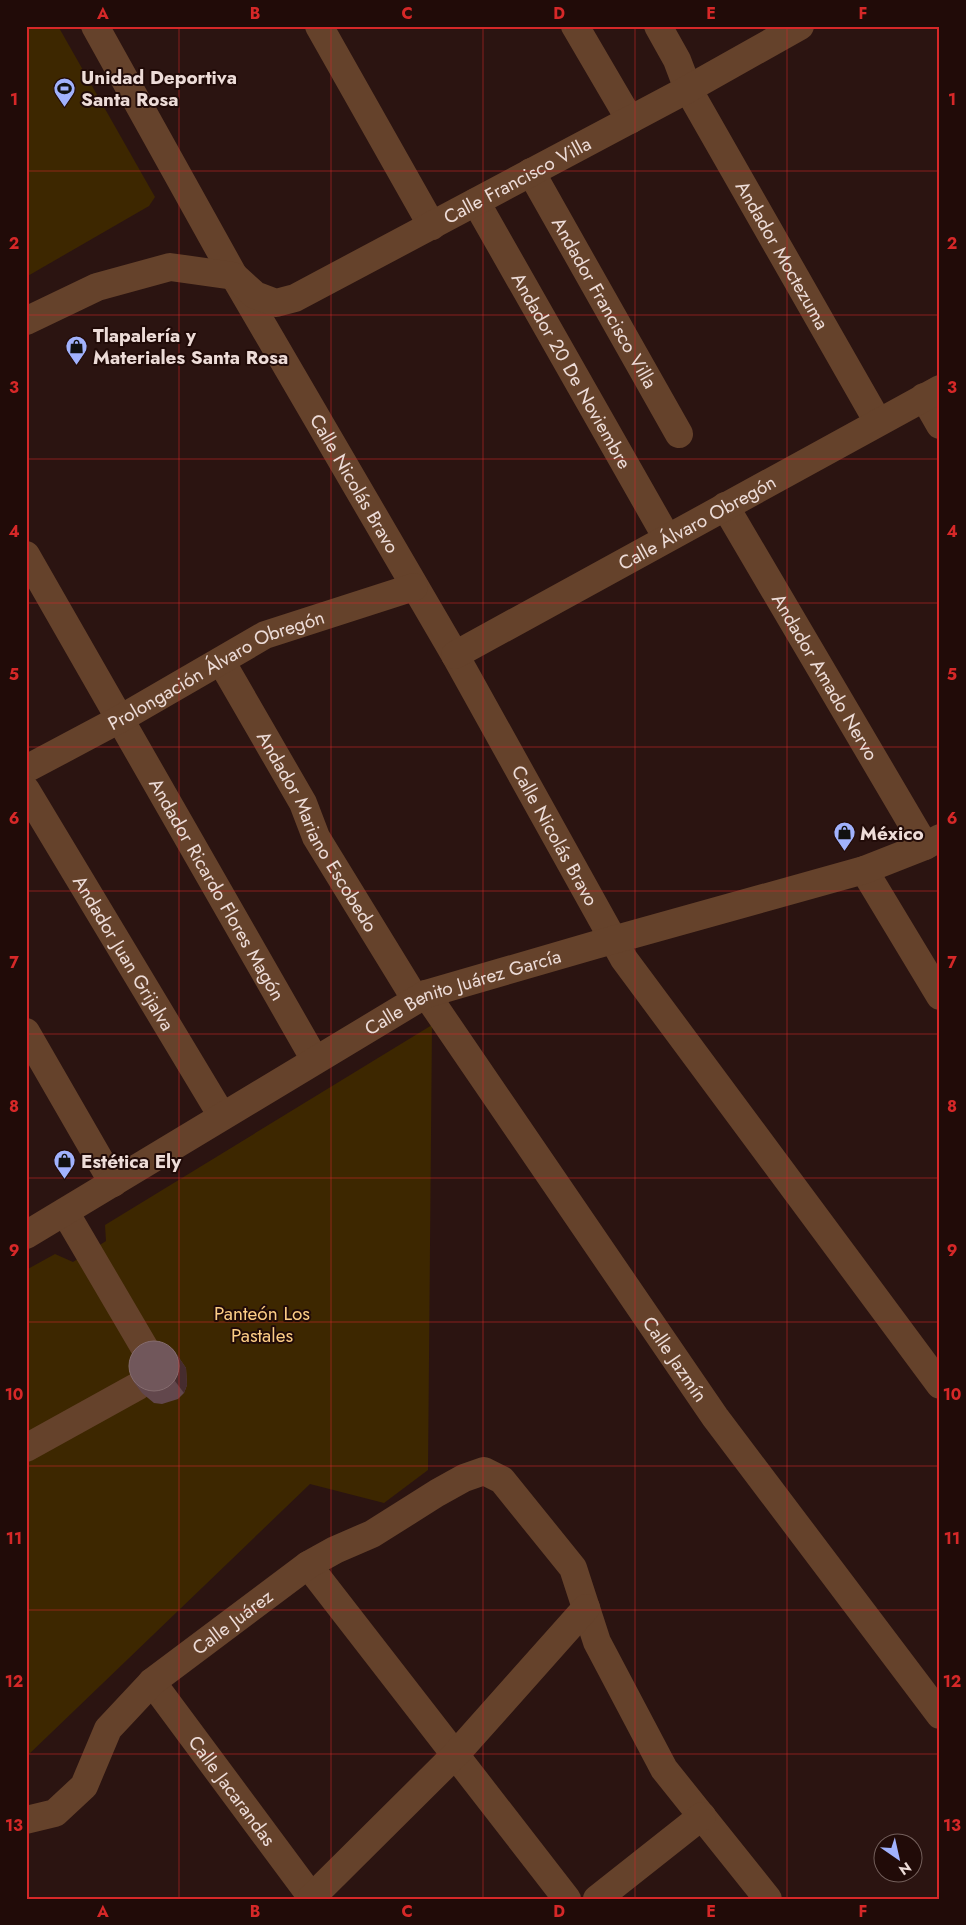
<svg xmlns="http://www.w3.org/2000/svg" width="966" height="1925" font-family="Jost,sans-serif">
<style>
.green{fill:#3d2700}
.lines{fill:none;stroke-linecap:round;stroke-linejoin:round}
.minor{stroke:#65422b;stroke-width:28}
.wall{fill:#62474c}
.shaded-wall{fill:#462c2e}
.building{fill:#71575b;stroke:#856c6e}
.grid{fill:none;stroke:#d62828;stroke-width:1;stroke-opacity:0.55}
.labels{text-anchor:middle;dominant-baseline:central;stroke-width:4;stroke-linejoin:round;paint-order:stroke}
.poi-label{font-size:19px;font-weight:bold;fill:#eddcd8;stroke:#210b08;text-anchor:start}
.street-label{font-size:19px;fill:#eddcd8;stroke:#210b08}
.park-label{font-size:19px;fill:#fccd86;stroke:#210b08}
.neatline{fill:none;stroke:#d62828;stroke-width:2}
.grid-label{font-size:16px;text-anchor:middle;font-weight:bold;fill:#d62828}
</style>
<rect width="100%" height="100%" fill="#2b1411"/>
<g class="green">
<path d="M26 26H58L155 197 149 206 26 277Z"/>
<path d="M432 1025 428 1470 384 1503 310 1484 26 1757V1270L55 1254 73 1262 106 1241 105 1225Z"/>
</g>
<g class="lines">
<g class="minor">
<path id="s1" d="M95 26 234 276 455 655 624 959 940 1385"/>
<path d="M319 26 432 226"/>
<path d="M575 26 630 120"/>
<path id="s2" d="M658 26 677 60 688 89 878 422"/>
<path id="s3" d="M531 172 679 434"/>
<path id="s4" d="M476 202 667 538"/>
<path id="s5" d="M26 321 97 287 170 267 234 276 255 295 276 303 295 298 688 89 800 26"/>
<path d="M924 397 940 425"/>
<path id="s6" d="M725 506 925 846"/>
<path id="s7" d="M26 555 315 1060"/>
<path id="s8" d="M455 655 940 389"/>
<path id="s9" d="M221 661 303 803 316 837 416 1000"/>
<path id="s10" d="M26 769 120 719 265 635 414 587"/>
<path id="s11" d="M26 790 222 1116"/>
<path d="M864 870 940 996"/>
<path id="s12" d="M426 994 715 1417 940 1715"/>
<path d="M26 1032 113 1183"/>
<path d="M65 1212 150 1357"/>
<path id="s13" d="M26 1235 426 994 595 945 864 870 925 846 940 838"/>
<path d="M26 1448 138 1386"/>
<path d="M308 1565 567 1899"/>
<path id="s14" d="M152 1682 313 1899"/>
<path id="s15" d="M26 1820 55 1813 84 1786 108 1729 152 1682 308 1565 335 1550 372 1534 437 1493 464 1478 484 1471 502 1480 573 1568 597 1642 664 1769 768 1899"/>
<path d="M312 1897 456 1754 586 1608"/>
<path d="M597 1899 702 1816"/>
</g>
</g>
<path class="wall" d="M173 1349 186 1368 187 1385 184 1393 178 1399 162 1404 154 1403 142 1393 133 1381Z"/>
<path class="shaded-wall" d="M173 1349 186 1368 187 1385 184 1393 175 1381Z"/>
<circle class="building" cx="154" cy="1366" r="25"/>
<path class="grid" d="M179 26V1899M331 26V1899M483 26V1899M635 26V1899M787 26V1899M26 171H940M26 315H940M26 459H940M26 603H940M26 747H940M26 891H940M26 1034H940M26 1178H940M26 1322H940M26 1466H940M26 1610H940M26 1754H940"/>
<defs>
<symbol id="stadium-pin" viewBox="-11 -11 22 30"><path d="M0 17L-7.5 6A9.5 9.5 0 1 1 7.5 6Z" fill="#a1b2fd" stroke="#210b08"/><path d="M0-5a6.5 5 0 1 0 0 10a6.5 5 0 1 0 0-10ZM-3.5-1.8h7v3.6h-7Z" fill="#111"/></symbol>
<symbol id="shop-pin" viewBox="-11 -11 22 30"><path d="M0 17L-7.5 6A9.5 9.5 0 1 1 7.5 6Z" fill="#a1b2fd" stroke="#210b08"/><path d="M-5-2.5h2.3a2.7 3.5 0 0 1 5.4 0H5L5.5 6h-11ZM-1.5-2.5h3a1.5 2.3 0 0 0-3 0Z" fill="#111"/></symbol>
</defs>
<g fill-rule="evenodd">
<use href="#stadium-pin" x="52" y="76" width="25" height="34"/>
<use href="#shop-pin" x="64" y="334" width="25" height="34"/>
<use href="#shop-pin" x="832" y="820" width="25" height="34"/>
<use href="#shop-pin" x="52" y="1148" width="25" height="34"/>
</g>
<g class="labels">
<g class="poi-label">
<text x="81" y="77">Unidad Deportiva<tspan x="81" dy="22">Santa Rosa</tspan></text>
<text x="93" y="335">Tlapalería y<tspan x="93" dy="22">Materiales Santa Rosa</tspan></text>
<text x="860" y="833">México</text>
<text x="81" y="1161">Estética Ely</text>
</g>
<g class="street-label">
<text stroke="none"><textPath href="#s5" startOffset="541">Calle Francisco Villa</textPath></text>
<text stroke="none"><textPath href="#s2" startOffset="261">Andador Moctezuma</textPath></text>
<text stroke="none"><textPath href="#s3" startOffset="150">Andador Francisco Villa</textPath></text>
<text stroke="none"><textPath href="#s4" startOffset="194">Andador 20 De Noviembre</textPath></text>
<text stroke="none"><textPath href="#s1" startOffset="526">Calle Nicolás Bravo</textPath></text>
<text stroke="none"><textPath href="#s8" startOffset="276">Calle Álvaro Obregón</textPath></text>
<text stroke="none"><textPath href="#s10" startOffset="215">Prolongación Álvaro Obregón</textPath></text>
<text stroke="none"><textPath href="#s6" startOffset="198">Andador Amado Nervo</textPath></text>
<text stroke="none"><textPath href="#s9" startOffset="196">Andador Mariano Escobedo</textPath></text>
<text stroke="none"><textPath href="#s1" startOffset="931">Calle Nicolás Bravo</textPath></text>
<text stroke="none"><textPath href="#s7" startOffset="385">Andador Ricardo Flores Magón</textPath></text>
<text stroke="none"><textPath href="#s11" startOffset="190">Andador Juan Grijalva</textPath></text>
<text stroke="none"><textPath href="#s13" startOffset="502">Calle Benito Juárez García</textPath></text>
<text stroke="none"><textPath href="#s12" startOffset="442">Calle Jazmín</textPath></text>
<text stroke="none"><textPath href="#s15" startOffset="296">Calle Juárez</textPath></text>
<text stroke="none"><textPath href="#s14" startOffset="135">Calle Jacarandas</textPath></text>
</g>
<g class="park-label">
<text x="262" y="1313">Panteón Los<tspan x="262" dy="22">Pastales</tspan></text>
</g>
</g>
<rect width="966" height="1925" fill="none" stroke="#210b08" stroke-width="55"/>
<g transform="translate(898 1858) rotate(146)"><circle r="24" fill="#210b08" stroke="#735f5b"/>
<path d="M0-4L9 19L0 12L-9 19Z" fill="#a1b2fd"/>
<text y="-8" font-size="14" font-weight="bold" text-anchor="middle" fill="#eddcd8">N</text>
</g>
<rect x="28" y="28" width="910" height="1870" class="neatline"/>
<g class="grid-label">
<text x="103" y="19">A</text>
<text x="255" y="19">B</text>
<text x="407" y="19">C</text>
<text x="559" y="19">D</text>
<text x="711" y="19">E</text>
<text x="863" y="19">F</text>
<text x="14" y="105">1</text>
<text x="952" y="105">1</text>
<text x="14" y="249">2</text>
<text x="952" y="249">2</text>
<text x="14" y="393">3</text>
<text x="952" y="393">3</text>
<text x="14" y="537">4</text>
<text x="952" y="537">4</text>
<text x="14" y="680">5</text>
<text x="952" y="680">5</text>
<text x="14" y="824">6</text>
<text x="952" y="824">6</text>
<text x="14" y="968">7</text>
<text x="952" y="968">7</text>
<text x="14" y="1112">8</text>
<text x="952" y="1112">8</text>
<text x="14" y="1256">9</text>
<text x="952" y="1256">9</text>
<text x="14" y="1400">10</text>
<text x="952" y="1400">10</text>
<text x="14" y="1544">11</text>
<text x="952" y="1544">11</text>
<text x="14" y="1687">12</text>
<text x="952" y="1687">12</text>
<text x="14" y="1831">13</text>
<text x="952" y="1831">13</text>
<text x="103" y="1917">A</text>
<text x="255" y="1917">B</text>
<text x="407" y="1917">C</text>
<text x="559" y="1917">D</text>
<text x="711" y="1917">E</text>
<text x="863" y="1917">F</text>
</g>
</svg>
